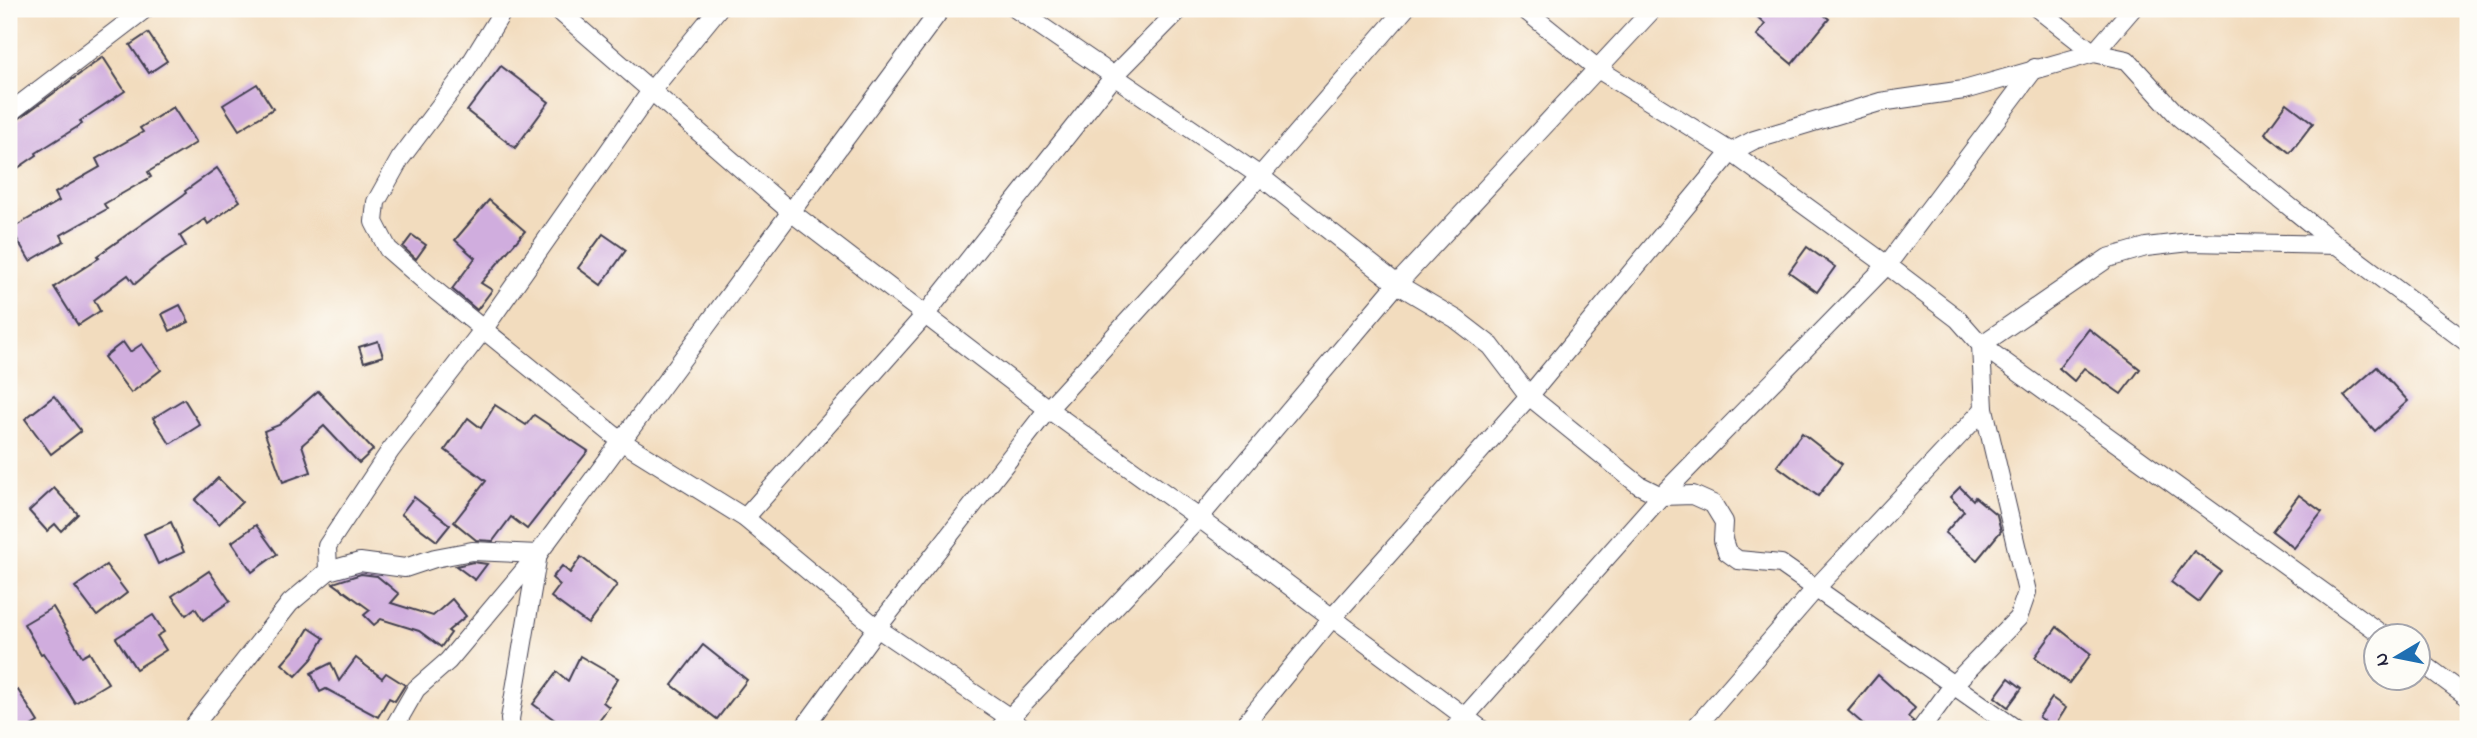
<svg xmlns="http://www.w3.org/2000/svg" width="2477" height="738" font-family="'Indie Flower',sans-serif">
<style>
.building{fill:#d0adde}
.lines{fill:none;stroke-linecap:round;stroke-linejoin:round}
.minor-casing{stroke:#413e4f;stroke-width:20}
.minor{stroke:#fff;stroke-width:18}
</style>
<rect width="100%" height="100%" fill="#fdfcf7"/>
<filter id="ink" filterUnits="userSpaceOnUse"><feTurbulence type="fractalNoise" baseFrequency=".0143" numOctaves="2"/><feDisplacementMap in="SourceGraphic" scale="14" xChannelSelector="R" yChannelSelector="G"/><feConvolveMatrix kernelMatrix="1 2 1 2 8 2 1 2 1" color-interpolation-filters="sRGB"/></filter>
<filter id="wash" filterUnits="userSpaceOnUse"><feTurbulence type="fractalNoise" baseFrequency=".00686" numOctaves="4" result="noise"/><feDisplacementMap in="SourceGraphic" scale="28" xChannelSelector="R" yChannelSelector="G"/><feGaussianBlur stdDeviation="1.57" result="paint"/><feColorMatrix in="noise" values="0 0 0 0 0 0 0 0 0 0 0 0 0 0 0 0 0 1.4 0 .05"/><feComposite in="paint" operator="in"/></filter>
<g filter="url(#wash)">
<rect width="100%" height="100%" fill="#f2dcbe"/>
<g id="blocks">
<g class="building">
<path d="M1749 9H1817L1829 19 1792 64 1757 35 1765 24Z"/>
<path d="M148 33 167 61 149 73 130 45Z"/>
<path d="M103 57 125 91 80 121 82 124 36 153 37 155 9 174V126Z"/>
<path d="M501 66 549 102 515 148 467 111Z"/>
<path d="M257 84 273 109 239 130 223 105Z"/>
<path d="M2287 103 2313 123 2290 153 2265 133Z"/>
<path d="M173 107 196 143 148 172 151 177 104 204 107 209 61 235 64 241 30 261 11 229 59 201 55 193 100 167 96 159 143 132 140 128Z"/>
<path d="M217 168 240 201 208 224 205 219 180 236 186 246 155 267 135 284 128 275 94 300 100 311 78 325 54 287 99 258 97 256 186 193 185 191Z"/>
<path d="M489 200 525 231 481 283 492 290 477 310 452 289 475 258 455 240Z"/>
<path d="M603 234 626 250 601 285 578 268Z"/>
<path d="M412 235 426 245 416 259 403 247Z"/>
<path d="M1807 247 1835 267 1817 292 1789 272Z"/>
<path d="M180 305 189 322 170 331 162 314Z"/>
<path d="M2089 329 2140 369 2121 394 2084 368 2074 381 2059 368Z"/>
<path d="M378 341 383 356 364 362 359 347Z"/>
<path d="M123 342 130 352 142 344 161 370 131 393 104 357Z"/>
<path d="M2377 367 2408 401 2375 431 2344 396Z"/>
<path d="M318 391 373 450 359 463 324 426 302 445 311 472 283 482 264 431 279 425Z"/>
<path d="M54 396 81 431 51 454 25 419Z"/>
<path d="M184 399 200 425 170 444 153 418Z"/>
<path d="M495 405 526 425 534 415 588 451 527 529 511 517 493 541 476 540 454 522 486 481 445 450 468 418 481 428Z"/>
<path d="M1802 433 1842 464 1818 496 1777 466Z"/>
<path d="M218 478 242 502 219 524 195 500Z"/>
<path d="M1960 487 1973 500 1975 497 1997 515 2001 531 1977 560 1945 533 1964 511 1950 497Z"/>
<path d="M54 488 78 514 61 531 55 524 47 531 29 511Z"/>
<path d="M2299 495 2322 512 2294 548 2272 531Z"/>
<path d="M414 497 450 525 437 541 401 514Z"/>
<path d="M171 522 184 552 158 564 144 534Z"/>
<path d="M256 525 277 554 252 572 232 542Z"/>
<path d="M2194 551 2221 571 2198 602 2171 582Z"/>
<path d="M581 557 617 585 588 624 551 597 560 585 552 578 562 566 570 573Z"/>
<path d="M473 562 487 564 475 580 456 566Z"/>
<path d="M106 565 127 593 97 616 75 587Z"/>
<path d="M209 571 230 601 203 620 195 608 186 615 172 596Z"/>
<path d="M361 574 377 576 399 594 391 603 433 616 452 599 466 616 448 631 451 633 441 647 419 631 381 619 374 625 364 615 370 610 333 583Z"/>
<path d="M53 607 82 656 89 652 108 683 75 703 43 653 41 654 24 624Z"/>
<path d="M153 615 164 632 157 636 166 650 136 669 116 638Z"/>
<path d="M2057 627 2091 654 2069 683 2035 657Z"/>
<path d="M309 628 324 638 312 659 296 676 282 664 298 646Z"/>
<path d="M703 645 747 680 717 719 672 685Z"/>
<path d="M580 656 618 678 603 702 609 707 592 729H567L533 704 557 672 568 681Z"/>
<path d="M356 658 382 678 386 673 405 685 395 701 389 698 378 717 326 689 320 692 311 673 331 663 339 681Z"/>
<path d="M1878 675 1915 708 1908 717 1913 721 1910 729H1869L1848 711Z"/>
<path d="M2009 678 2022 688 2008 707 1995 697Z"/>
<path d="M18 690 38 722 26 729H9V696Z"/>
<path d="M2052 698 2066 708 2054 727 2039 717Z"/>
</g>
</g>
</g>
<g filter="url(#ink)">
<use href="#blocks" fill-opacity="0" stroke="#413e4f" stroke-width="2"/>
<g class="lines">
<defs>
<g id="minor">
<path d="M504 9 464 74 400 159 376 202 374 222 388 249 436 291 621 441 745 518 877 628 1010 718 1023 729"/>
<path d="M557 9 791 212 1048 409 1199 518 1481 729"/>
<path d="M1016 9 1260 176 1397 284 1456 319 1491 346 1529 396 1639 485 1661 496 1693 495 1713 504 1724 522 1723 540 1727 552 1738 560 1781 564 2016 729"/>
<path d="M1524 9 1598 69 1731 152 1887 265 1958 319 1981 345 1984 409 2027 592 2018 618 1954 684 1921 729"/>
<path d="M2038 9 2094 53 2132 9"/>
<path d="M9 113 145 9"/>
<path d="M2337 245 2190 242 2146 247 2108 258 1981 345 2384 636"/>
<path d="M745 518 925 315 1115 75 1180 9"/>
<path d="M328 571 327 546 390 451 483 330 651 91 718 9"/>
<path d="M2418 660 2468 697"/>
<path d="M191 729 290 603 328 571 360 562 405 568 435 558 472 551 538 554 510 719 511 729"/>
<path d="M393 729 416 689 448 661 538 554 941 9"/>
<path d="M803 729 877 628 1048 409 1260 176 1405 9"/>
<path d="M999 729 1199 518 1397 284 1653 9"/>
<path d="M1241 729 1332 618 1529 396 1731 152 1754 140 1880 102 1964 90 2094 53 2127 60 2180 118 2337 245 2468 343"/>
<path d="M1454 729 1661 496 1887 265 2035 68"/>
<path d="M1694 729 1817 587 1984 409"/>
</g>
</defs>
<use href="#minor" class="minor-casing"/>
<use href="#minor" class="minor"/>
</g>
</g>
<rect width="2477" height="738" fill="none" stroke="#fdfcf7" stroke-width="35"/>
<g transform="translate(2397 657) rotate(260)"><circle r="33" fill="#fdfcf7" stroke="#a5a5ac" stroke-width="2"/>
<path d="M0-5L12 26L0 18L-12 26Z" fill="#1f6fb2"/>
<text y="-10" font-size="19" font-weight="bold" text-anchor="middle" fill="#22223b">N</text>
</g>
</svg>
